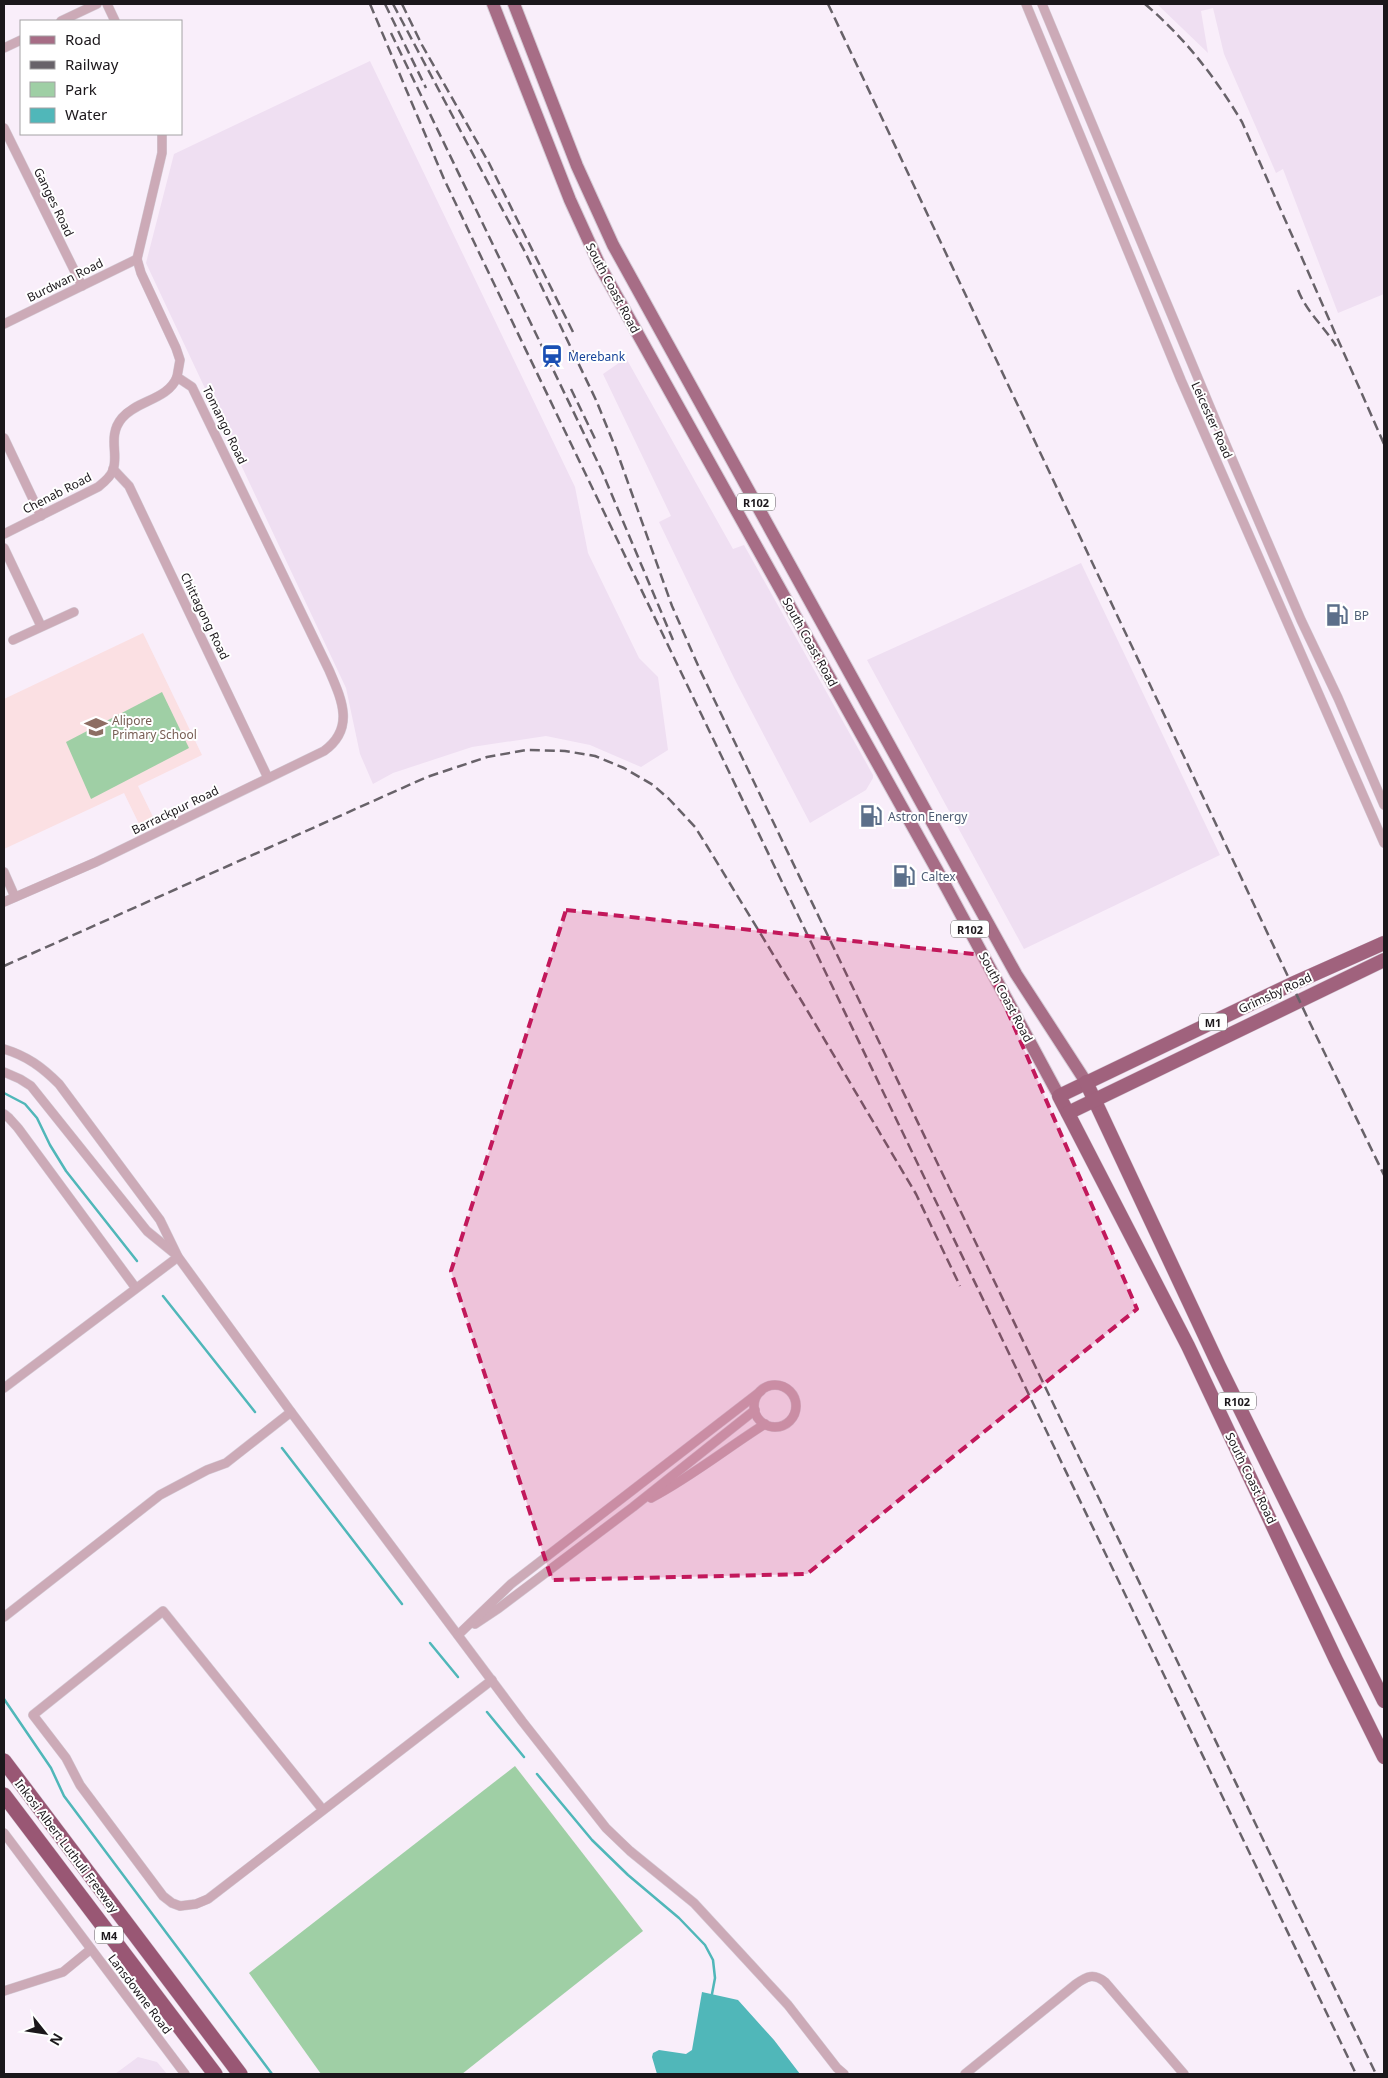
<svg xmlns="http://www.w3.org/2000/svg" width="1388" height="2078" font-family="'Noto Sans',sans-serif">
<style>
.built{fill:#efdff2}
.education{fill:#fbe0e3}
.green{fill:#9fcfa5}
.water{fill:#50b7b9}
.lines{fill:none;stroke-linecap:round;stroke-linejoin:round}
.stream{stroke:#50b7b9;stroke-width:2.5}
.minor-casing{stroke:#d5ccd6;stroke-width:10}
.primary-casing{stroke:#d5ccd6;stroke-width:14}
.trunk-casing{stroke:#d5ccd6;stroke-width:15}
.motorway-casing{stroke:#d5ccd6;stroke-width:16}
.minor{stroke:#ccaab7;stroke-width:9}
.primary{stroke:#a76d86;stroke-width:12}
.trunk{stroke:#a0627d;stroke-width:14}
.motorway{stroke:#995774;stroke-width:15}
.rail{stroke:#686269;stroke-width:2.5;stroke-dasharray:10 5;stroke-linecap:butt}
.marked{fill:#c2185b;fill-opacity:0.2;stroke:#c2185b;stroke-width:4;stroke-dasharray:10 6;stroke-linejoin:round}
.labels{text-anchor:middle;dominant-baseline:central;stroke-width:4;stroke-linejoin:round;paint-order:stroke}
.shield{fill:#fff;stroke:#5f5d5f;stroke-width:1}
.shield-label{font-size:11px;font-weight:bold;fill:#1b171b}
.street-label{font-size:12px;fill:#1b171b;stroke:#fff}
.transit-label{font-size:12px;fill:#164399;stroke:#fff;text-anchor:start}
.service-label{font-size:12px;fill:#4e5e75;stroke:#fff;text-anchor:start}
.education-label{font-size:12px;fill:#785e54;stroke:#fff;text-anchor:start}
</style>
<rect width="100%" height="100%" fill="#f9eefa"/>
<g class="built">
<path d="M1157 4H1384V294L1338 313 1283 169 1276 173 1224 54 1213 8 1201 11 1208 53Z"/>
<path d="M370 61 575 487 588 553 639 658 658 677 668 750 641 767 590 745 546 736 472 747 393 773 373 784 360 754 346 688 146 263 174 154Z"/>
<path d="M626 358 733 549 744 545 873 775V778L866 790 810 823 734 678 659 522 671 516 603 374Z"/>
<path d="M1081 563 1220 855 1024 949 867 660Z"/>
<path d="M138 2057 157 2062 167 2074H115Z"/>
</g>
<path class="education" d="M143 633 202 755 138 786 156 823 142 830 124 793 4 849V699Z"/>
<g class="green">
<path d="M162 692 189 748 91 799 66 742Z"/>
<path d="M515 1766 643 1931 462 2074H321L249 1973Z"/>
</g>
<path class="water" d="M702 1992 738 2000 774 2040 800 2074H657L652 2057 653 2053 659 2050 686 2054 692 2050Z"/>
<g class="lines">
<g class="stream">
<path d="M4 1093 25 1104 37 1118 50 1145 66 1171 137 1261"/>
<path d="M163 1296 255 1412"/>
<path d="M282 1448 402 1604"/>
<path d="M430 1643 458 1677"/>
<path d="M4 1699 51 1768 64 1796 272 2074"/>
<path d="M487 1712 524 1757"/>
<path d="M537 1774 592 1840 628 1875 679 1918 705 1945 713 1960 715 1978 712 1994"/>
</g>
<defs>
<g id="minor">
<path d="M107 4 115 21"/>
<path d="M1026 4 1181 380 1384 843"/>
<path d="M1042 4 1220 431 1301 620 1338 698 1384 805"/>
<path d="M61 21 97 4"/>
<path d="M4 48 21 40"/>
<path d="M4 128 82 286"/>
<path d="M4 324 137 259"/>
<path d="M4 438 41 516"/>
<path d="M113 469 129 486 268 778"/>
<path d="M4 534 98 487C103 483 111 477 113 470 119 454 107 436 122 418 137 400 168 400 177 377"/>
<path d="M4 548 41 626"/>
<path d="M13 640 74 612"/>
<path d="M4 872 15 897"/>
<path d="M4 902 96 862 324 751C356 728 341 698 329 670L192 387 177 377 180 360 176 348 141 273 137 259 162 153V134"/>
<path d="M4 1049C27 1056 42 1067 59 1084L160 1220 178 1257 291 1412 522 1721 606 1828 630 1851 694 1903 788 2005 837 2068 844 2074"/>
<path d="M4 1072 20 1079 31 1086 147 1231 174 1253"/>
<path d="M4 1114 9 1118 18 1128 135 1287"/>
<circle cx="775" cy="1406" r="21"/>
<path d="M4 1388 178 1257"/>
<path d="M651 1498C691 1477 727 1448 765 1424"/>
<path d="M4 1617 160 1495 207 1470 226 1463 291 1412"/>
<path d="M475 1624 499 1608 633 1507 755 1410"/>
<path d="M458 1635 511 1584 761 1391"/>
<path d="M323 1810 163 1611 33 1715 66 1758 80 1785 163 1896 172 1903 180 1906 196 1904 208 1899 492 1680"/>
<path d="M4 1833 185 2074"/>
<path d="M4 1991 63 1972 91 1949"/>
<path d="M965 2074 1076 1984C1087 1976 1094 1973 1105 1982L1184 2074"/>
</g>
<g id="primary">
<path d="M493 4 570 200 601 268 937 870 1059 1096"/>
<path d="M514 4 577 166 613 245 1016 974 1086 1082"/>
</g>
<g id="trunk">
<path d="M1384 943 1292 984 1059 1096 1188 1346 1336 1660 1384 1757"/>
<path d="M1086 1082 1219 1366 1384 1701"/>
<path d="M1068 1113 1384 960"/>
</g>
<g id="motorway">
<path d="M4 1761 240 2074"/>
<path d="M4 1795 215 2074"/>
</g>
</defs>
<use href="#minor" class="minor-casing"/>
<use href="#primary" class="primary-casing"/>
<use href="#trunk" class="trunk-casing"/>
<use href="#motorway" class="motorway-casing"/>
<use href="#minor" class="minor"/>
<use href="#primary" class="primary"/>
<use href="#trunk" class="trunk"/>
<use href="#motorway" class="motorway"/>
<g class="rail">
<path d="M370 4 444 179 484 263 1356 2074"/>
<path d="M385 4 426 88"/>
<path d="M393 4 525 252 596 400 616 449 672 606 700 670 1376 2074"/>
<path d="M402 4 422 45 489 163 574 334"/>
<path d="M828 4 1310 1023 1384 1175"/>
<path d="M1145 4C1185 38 1215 77 1242 122L1384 444"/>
<path d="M391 33 601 469 673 640"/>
<path d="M1298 290C1307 313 1324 326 1336 346"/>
<path d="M571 389 597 443"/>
<path d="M4 966 427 777 487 757 526 750 565 751 595 756 624 768 653 785 669 799 695 827 707 846 804 1005 916 1194 960 1286"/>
</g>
</g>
<path class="marked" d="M566 910 983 955 1137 1309 807 1574 552 1580 451 1271Z"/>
<defs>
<symbol id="station-bare" viewBox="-9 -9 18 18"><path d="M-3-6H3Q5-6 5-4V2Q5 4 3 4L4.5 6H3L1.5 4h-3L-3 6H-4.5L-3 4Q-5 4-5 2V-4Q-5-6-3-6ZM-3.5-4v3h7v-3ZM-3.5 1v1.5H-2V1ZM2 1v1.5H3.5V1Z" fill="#1a4fb4" stroke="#fff" stroke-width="2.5" paint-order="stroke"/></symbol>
<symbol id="fuel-bare" viewBox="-9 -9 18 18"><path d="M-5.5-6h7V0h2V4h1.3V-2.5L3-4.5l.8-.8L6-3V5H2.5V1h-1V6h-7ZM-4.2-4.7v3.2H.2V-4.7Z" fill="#5c6f8a" stroke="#fff" stroke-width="2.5" paint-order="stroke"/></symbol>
<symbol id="school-bare" viewBox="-9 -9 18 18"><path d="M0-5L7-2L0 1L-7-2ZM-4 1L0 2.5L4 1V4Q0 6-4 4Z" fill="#8d6e63" stroke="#fff" stroke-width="2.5" paint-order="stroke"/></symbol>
</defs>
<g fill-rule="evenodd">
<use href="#station-bare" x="536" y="340" width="32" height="32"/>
<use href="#fuel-bare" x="1321" y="599" width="32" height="32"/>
<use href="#school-bare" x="80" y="711" width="32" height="32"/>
<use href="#fuel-bare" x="855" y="800" width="32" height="32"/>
<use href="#fuel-bare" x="888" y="860" width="32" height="32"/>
</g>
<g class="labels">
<g class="shield">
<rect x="737" y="493.5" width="38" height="17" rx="4"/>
<rect x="951" y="920.5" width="38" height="17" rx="4"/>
<rect x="1199" y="1013.5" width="28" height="17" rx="4"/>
<rect x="1218" y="1392.5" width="38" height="17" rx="4"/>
<rect x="95" y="1926.5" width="28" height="17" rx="4"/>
</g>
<g class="shield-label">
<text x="756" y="502">R102</text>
<text x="970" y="929">R102</text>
<text x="1213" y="1022">M1</text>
<text x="1237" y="1401">R102</text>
<text x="109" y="1935">M4</text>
</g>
<g class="street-label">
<text transform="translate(54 202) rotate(64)">Ganges Road</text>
<text transform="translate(65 280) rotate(-26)">Burdwan Road</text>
<text transform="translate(613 288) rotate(62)">South Coast Road</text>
<text transform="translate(1212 420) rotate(66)">Leicester Road</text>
<text transform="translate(225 425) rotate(64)">Tomango Road</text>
<text transform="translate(57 493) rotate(-27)">Chenab Road</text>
<text transform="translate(205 616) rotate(64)">Chittagong Road</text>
<text transform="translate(810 642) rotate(61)">South Coast Road</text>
<text transform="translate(175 810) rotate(-26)">Barrackpur Road</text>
<text transform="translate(1275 993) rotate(-25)">Grimsby Road</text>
<text transform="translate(1006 997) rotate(62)">South Coast Road</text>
<text transform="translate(1251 1478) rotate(64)">South Coast Road</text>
<text transform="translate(67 1846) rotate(53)">Inkosi Albert Luthuli Freeway</text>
<text transform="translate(140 1994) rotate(53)">Lansdowne Road</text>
</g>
<g class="transit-label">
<text x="568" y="356">Merebank</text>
</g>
<g class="service-label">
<text x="1354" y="615">BP</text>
<text x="888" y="816">Astron Energy</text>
<text x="921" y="876">Caltex</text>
</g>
<g class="education-label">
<text x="112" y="720">Alipore<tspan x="112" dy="14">Primary School</tspan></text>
</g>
</g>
<rect width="1388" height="2078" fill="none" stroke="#1b171b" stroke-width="10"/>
<rect x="20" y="20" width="162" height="115" fill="#ffffff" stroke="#a4a2a4"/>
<rect x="30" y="36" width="25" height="8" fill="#a76d86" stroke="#a4a2a4"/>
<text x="65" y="45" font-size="15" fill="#1b171b">Road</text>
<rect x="30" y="61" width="25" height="8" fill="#686269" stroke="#a4a2a4"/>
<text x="65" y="70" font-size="15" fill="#1b171b">Railway</text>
<rect x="30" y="82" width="25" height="15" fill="#9fcfa5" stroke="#a4a2a4"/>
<text x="65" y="95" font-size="15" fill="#1b171b">Park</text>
<rect x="30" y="108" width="25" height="15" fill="#50b7b9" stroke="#a4a2a4"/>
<text x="65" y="120" font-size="15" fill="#1b171b">Water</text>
<g transform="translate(45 2033) rotate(120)" stroke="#ffffff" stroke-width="4" paint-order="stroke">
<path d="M0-4L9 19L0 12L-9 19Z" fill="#1b171b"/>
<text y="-8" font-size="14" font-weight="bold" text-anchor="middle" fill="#1b171b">N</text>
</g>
</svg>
